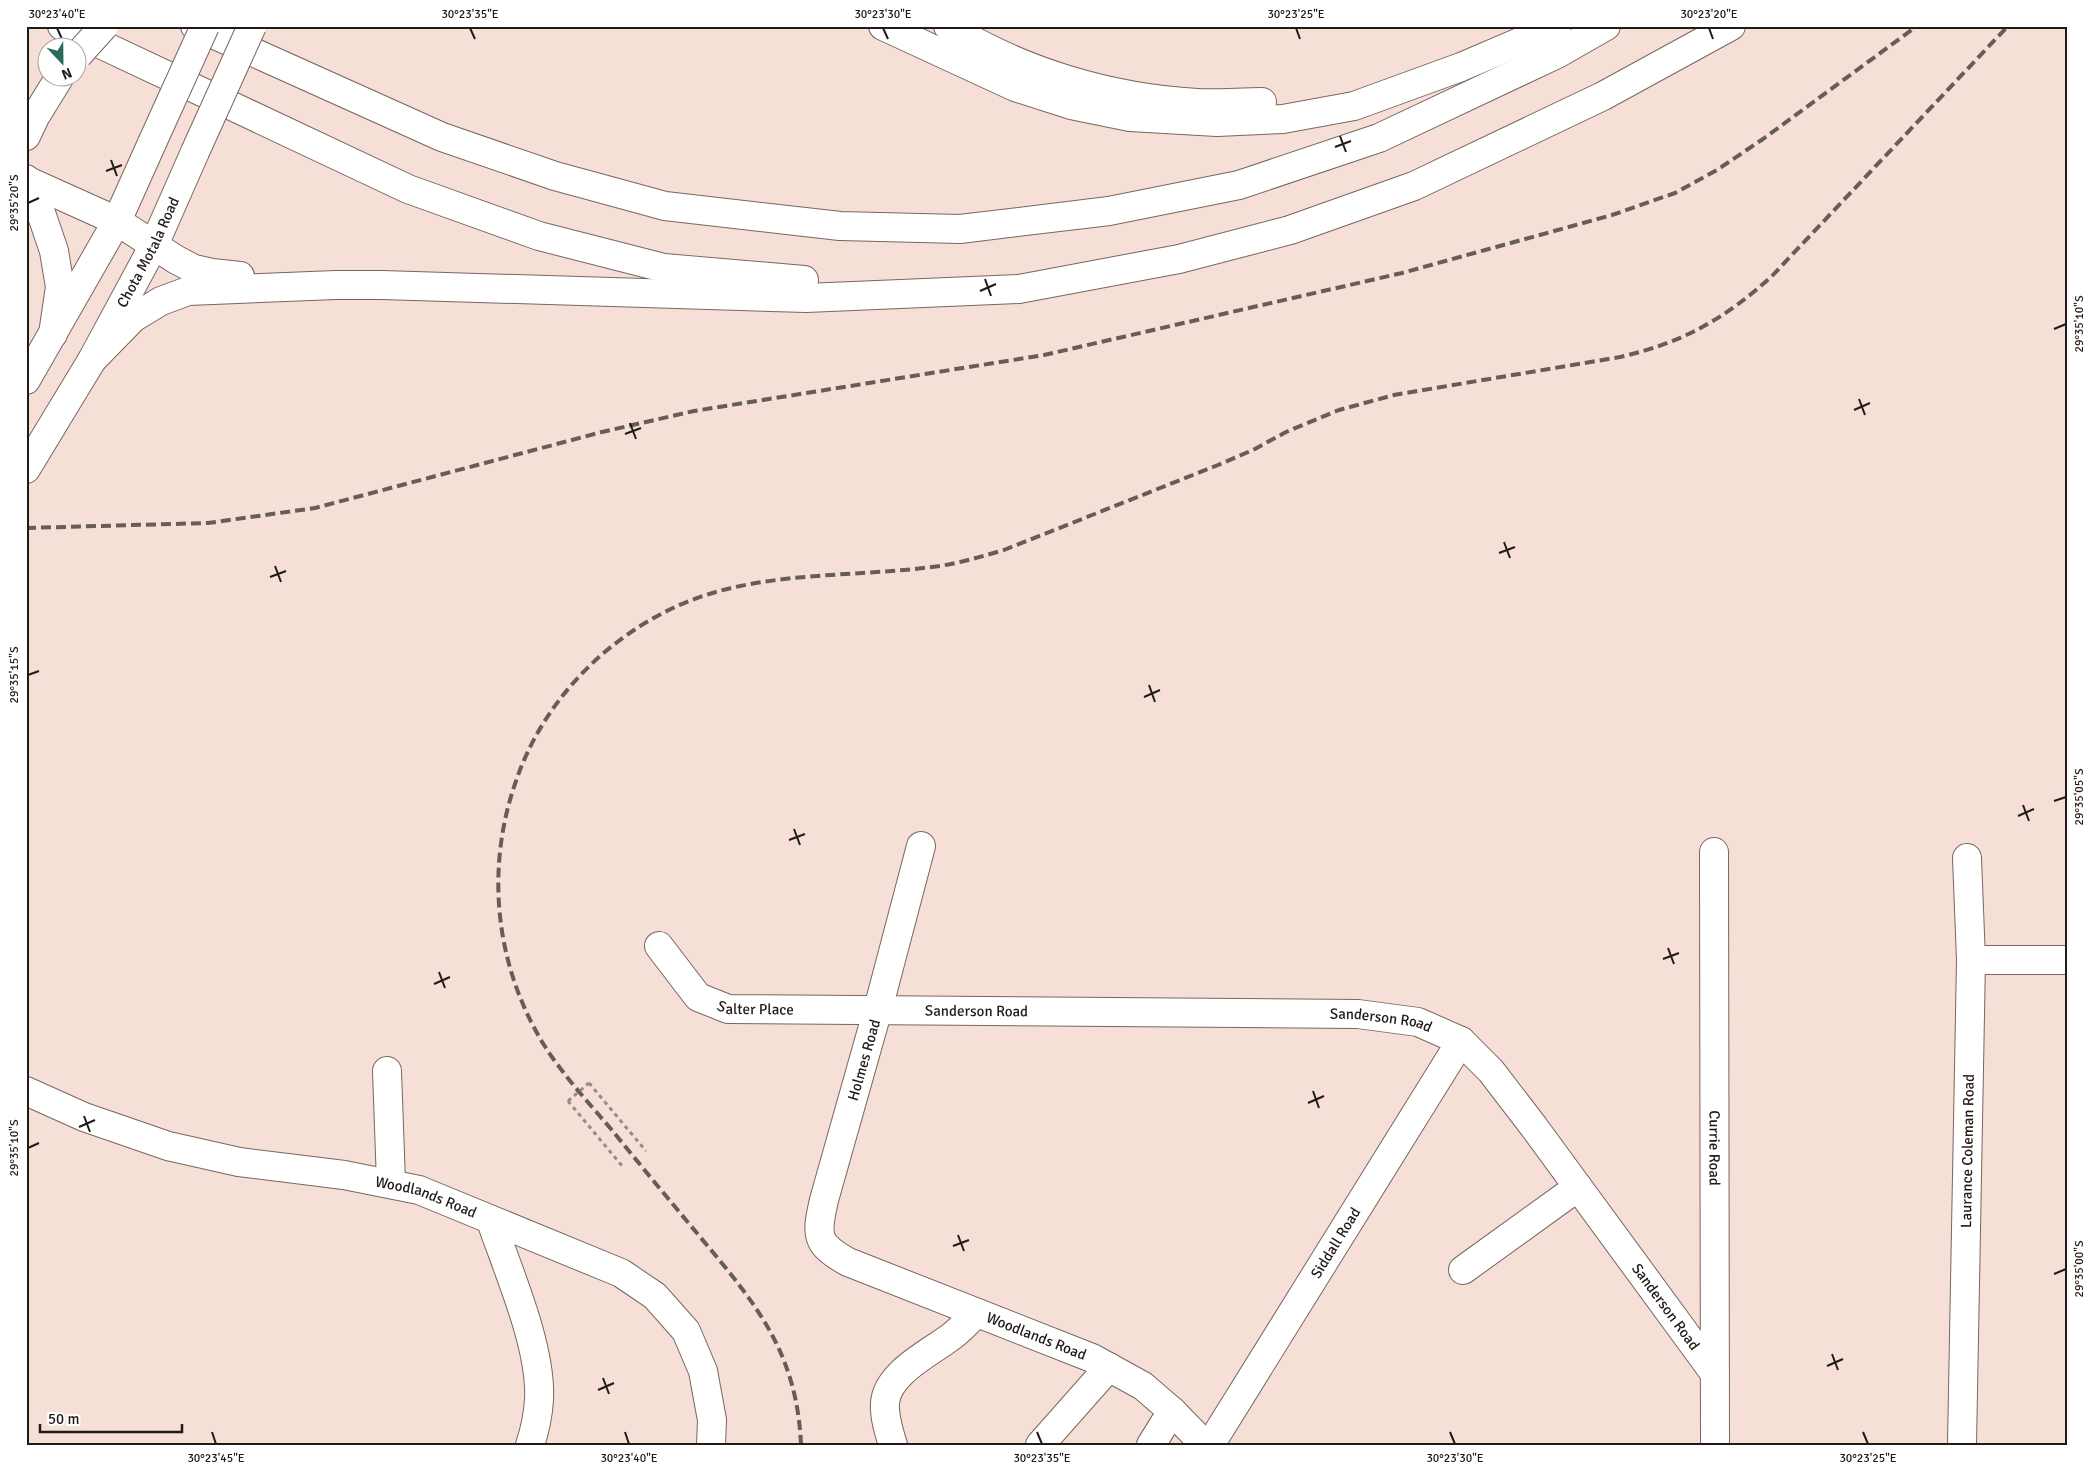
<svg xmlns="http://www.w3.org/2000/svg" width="2093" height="1471" font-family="Signika,sans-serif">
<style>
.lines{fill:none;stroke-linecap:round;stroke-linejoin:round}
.minor-casing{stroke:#79665f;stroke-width:30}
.major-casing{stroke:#79665f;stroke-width:30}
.highway-casing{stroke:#79665f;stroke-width:30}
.path{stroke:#998a84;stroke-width:3;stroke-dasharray:4 4;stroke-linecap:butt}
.minor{stroke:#fff;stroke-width:28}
.major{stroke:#fff;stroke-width:28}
.highway{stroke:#fff;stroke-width:28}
.rail{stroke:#685c58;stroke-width:4;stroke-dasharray:10 5;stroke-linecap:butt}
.major-bridge-casing{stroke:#79665f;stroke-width:30;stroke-linecap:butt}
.highway-bridge-casing{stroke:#79665f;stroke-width:30;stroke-linecap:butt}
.path-bridge{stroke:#998a84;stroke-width:3;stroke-dasharray:4 4;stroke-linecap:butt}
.major-bridge{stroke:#fff;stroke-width:28}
.highway-bridge{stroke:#fff;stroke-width:28}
.ticks{fill:none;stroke:#211a17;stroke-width:2}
.labels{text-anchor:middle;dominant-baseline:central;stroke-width:4.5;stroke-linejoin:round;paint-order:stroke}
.street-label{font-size:15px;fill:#211a17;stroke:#fff}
.neatline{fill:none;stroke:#211a17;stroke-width:2}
.ticks-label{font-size:12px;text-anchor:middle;fill:#211a17}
</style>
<rect width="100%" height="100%" fill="#f5dfd7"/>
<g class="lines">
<defs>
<g id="minor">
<path id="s1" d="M921 846 878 1009 824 1200C816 1235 815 1244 848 1262L1092 1358 1143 1386 1172 1411 1205 1445"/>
<path id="s2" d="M1714 852 1715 1445"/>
<path id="s3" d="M659 946 698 997 728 1009 1358 1014 1418 1022 1461 1041 1491 1071 1534 1127 1715 1374"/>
<path d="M1971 960H2067"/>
<path d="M387 1071 391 1183"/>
<path id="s4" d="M26 1091 84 1117 168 1146 239 1162 344 1175 419 1190 621 1273 655 1296 686 1331 703 1371 712 1420 711 1445"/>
<path d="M491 1221C508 1271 542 1347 539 1400 538 1416 535 1430 530 1445"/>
<path d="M1463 1270 1578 1187"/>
<path d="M893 1445C889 1432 884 1417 885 1403 887 1373 930 1353 952 1336 961 1329 969 1320 977 1313"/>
<path d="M1040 1445 1109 1367"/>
<path d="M1151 1445 1172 1411"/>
<path id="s5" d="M1210 1445 1461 1041"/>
<path id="s6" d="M1962 1445 1971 960 1967 858"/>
</g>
<g id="major">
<path d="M26 380 117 221 152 143"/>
<path id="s7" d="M26 469 92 360 154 245 195 152"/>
</g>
<g id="highway">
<path d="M62 26 408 189 539 236 664 268 804 280"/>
<path d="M195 26 442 137 555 176 665 206 840 226 960 229 1109 211 1239 185 1379 138 1557 54 1606 26"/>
<path d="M883 26 1015 87 1071 105 1130 117 1217 122 1283 119 1354 106 1461 67 1557 26"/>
<path d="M948 26C1022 72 1110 98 1197 103 1218 104 1241 102 1262 102"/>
<path d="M26 136 35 117 59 78"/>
<path d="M26 179 40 210 54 251 60 287 53 334"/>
<path d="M28 181 117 221 175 259 194 269 212 273 240 276"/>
<path d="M92 360 133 318 161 301 188 291 336 285H382L806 298 1019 289 1179 259 1290 230 1414 186 1603 96 1731 26"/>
</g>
</defs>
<use href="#minor" class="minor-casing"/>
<use href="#major" class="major-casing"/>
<use href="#highway" class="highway-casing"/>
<g class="path">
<path d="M589 1083 646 1151"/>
<path d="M568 1101 623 1167"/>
</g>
<use href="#minor" class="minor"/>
<use href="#major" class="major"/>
<use href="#highway" class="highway"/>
<g class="rail">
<path d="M26 528 208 523 315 508 602 432 694 411 1044 355 1402 273 1612 215 1675 193 1717 170 1763 139 1917 26"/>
<path d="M801 1445C797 1353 757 1305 701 1238 671 1202 641 1166 611 1129 588 1102 563 1075 544 1045 495 965 485 869 516 781 542 704 602 641 675 607 755 570 847 578 932 567 957 564 980 557 1004 550L1218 465 1253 450 1286 432 1339 410 1394 395 1620 357C1682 343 1725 319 1772 276L2008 26"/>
</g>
<defs>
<g id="major-bridge">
<path d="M152 143 205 26"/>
<path d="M195 152 252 26"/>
</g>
<path id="highway-bridge" d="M78 55 104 26"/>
</defs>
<use href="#major-bridge" class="major-bridge-casing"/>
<use href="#highway-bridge" class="highway-bridge-casing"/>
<path class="path-bridge" d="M568 1101 589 1083"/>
<use href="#major-bridge" class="major-bridge"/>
<use href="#highway-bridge" class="highway-bridge"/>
</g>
<path class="ticks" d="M57 28 62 39M470 28 475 39M883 28 888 39M1296 28 1300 39M1709 28 1713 39M1340 136 1346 152M1335 147 1351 141M111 160 117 176M106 171 122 165M28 203 39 198M985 279 991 296M980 291 996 284M2054 329 2066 324M1859 399 1865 415M1854 410 1870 403M630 423 636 439M625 434 641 428M1504 542 1510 558M1499 553 1515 547M275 566 281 582M270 577 286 571M28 675 39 671M1149 685 1155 702M1144 697 1160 690M2054 801 2066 797M2023 805 2029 821M2018 816 2034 809M794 829 800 845M789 840 805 834M1668 948 1674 964M1663 959 1679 953M439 972 445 988M434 984 450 977M1313 1091 1319 1108M1308 1103 1324 1096M84 1116 90 1132M79 1127 95 1120M28 1148 39 1143M958 1235 964 1251M953 1246 969 1240M2054 1274 2066 1269M1832 1354 1838 1370M1827 1366 1843 1359M603 1378 609 1394M598 1390 614 1383M212 1432 216 1444M625 1432 629 1444M1037 1432 1042 1444M1450 1432 1455 1444M1863 1432 1868 1444"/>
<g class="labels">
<g class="street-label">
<text stroke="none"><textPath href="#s7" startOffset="249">Chota Motala Road</textPath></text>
<text stroke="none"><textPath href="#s3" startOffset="124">Salter Place</textPath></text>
<text stroke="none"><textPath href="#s3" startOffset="345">Sanderson Road</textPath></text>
<text stroke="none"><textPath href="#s3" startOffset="750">Sanderson Road</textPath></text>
<text transform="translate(864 1060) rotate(-74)">Holmes Road</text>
<text stroke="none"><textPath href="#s2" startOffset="296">Currie Road</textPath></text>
<text stroke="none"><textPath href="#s6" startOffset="294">Laurance Coleman Road</textPath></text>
<text stroke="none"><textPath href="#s4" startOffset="416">Woodlands Road</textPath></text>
<text stroke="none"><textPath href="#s5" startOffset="238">Siddall Road</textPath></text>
<text stroke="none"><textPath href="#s3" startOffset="1170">Sanderson Road</textPath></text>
<text stroke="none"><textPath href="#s1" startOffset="645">Woodlands Road</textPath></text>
</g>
</g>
<rect width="2093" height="1471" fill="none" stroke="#ffffff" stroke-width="55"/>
<g transform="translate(62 62) rotate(158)"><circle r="24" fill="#ffffff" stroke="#a6a3a2"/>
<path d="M0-4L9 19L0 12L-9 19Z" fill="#2a6c5c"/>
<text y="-8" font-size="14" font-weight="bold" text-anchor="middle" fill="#211a17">N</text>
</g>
<path d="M40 1424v8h142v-8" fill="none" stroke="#211a17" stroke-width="2.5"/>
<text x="48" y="1424" font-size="15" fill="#211a17" stroke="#ffffff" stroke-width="4" paint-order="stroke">50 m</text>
<rect x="28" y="28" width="2038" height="1416" class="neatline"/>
<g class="ticks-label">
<text x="57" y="18">30°23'40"E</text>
<text x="470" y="18">30°23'35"E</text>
<text x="883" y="18">30°23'30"E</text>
<text x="1296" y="18">30°23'25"E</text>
<text x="1709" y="18">30°23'20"E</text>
<text transform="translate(14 203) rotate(-90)" y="4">29°35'20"S</text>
<text transform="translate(2079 324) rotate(-90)" y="4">29°35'10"S</text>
<text transform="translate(14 675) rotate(-90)" y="4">29°35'15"S</text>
<text transform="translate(2079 797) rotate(-90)" y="4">29°35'05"S</text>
<text transform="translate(14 1148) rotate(-90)" y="4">29°35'10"S</text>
<text transform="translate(2079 1269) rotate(-90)" y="4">29°35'00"S</text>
<text x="216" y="1462">30°23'45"E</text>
<text x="629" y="1462">30°23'40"E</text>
<text x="1042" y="1462">30°23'35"E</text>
<text x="1455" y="1462">30°23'30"E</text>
<text x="1868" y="1462">30°23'25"E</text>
</g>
</svg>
